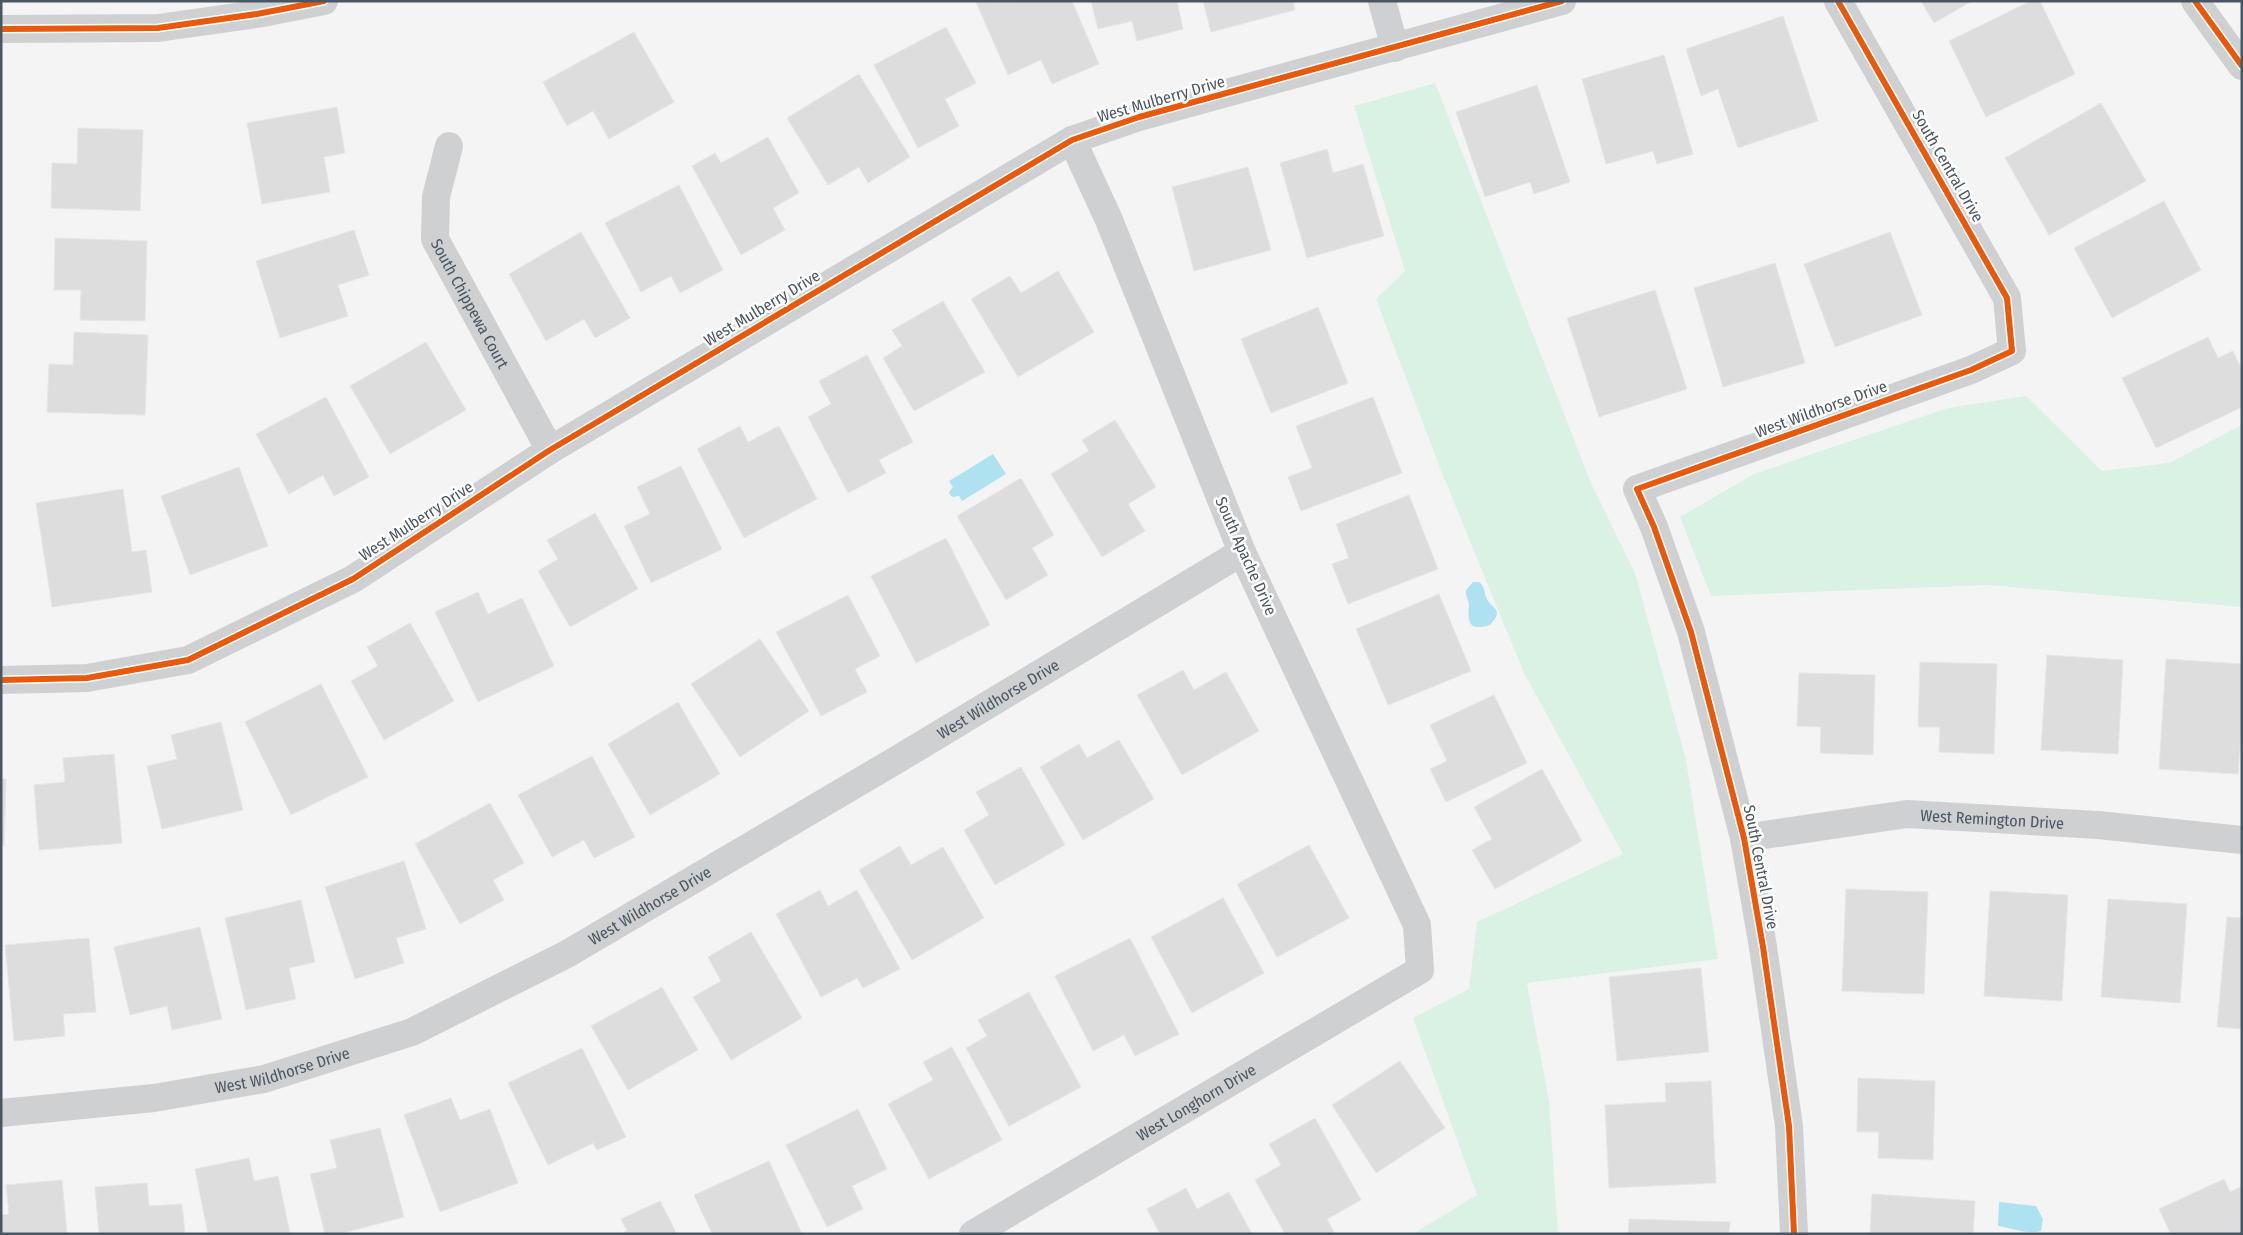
<svg xmlns="http://www.w3.org/2000/svg" width="2243" height="1235" font-family="'Fira Sans Condensed',sans-serif">
<style>
.green{fill:#d9f2e3}
.water{fill:#aee2f0}
.building{fill:#ddddde;stroke:#e5e6e7}
.lines{fill:none;stroke-linecap:round;stroke-linejoin:round}
.minor{stroke:#ced0d2;stroke-width:28}
.tertiary{stroke:#ced0d2;stroke-width:28}
.cycleway-casing{stroke:#fff;stroke-width:9}
.cycleway{stroke:#e8590c;stroke-width:6}
.labels{text-anchor:middle;dominant-baseline:central;stroke-width:5;stroke-linejoin:round;paint-order:stroke}
.street-label{font-size:16px;fill:#4a5661;stroke:#fff}
</style>
<rect width="100%" height="100%" fill="#f4f4f4"/>
<g class="green">
<path d="M1435 83 1591 483 1635 573 1686 760 1718 959 1527 983 1549 1101 1558 1234H1413L1477 1195 1413 1018 1469 989 1477 922 1623 854 1524 673 1440 468 1376 299 1405 271 1354 106Z"/>
<path d="M2026 396 2102 471 2169 463 2242 425V607L1988 585 1711 596 1680 517 1754 474 1948 408Z"/>
</g>
<g class="water">
<path d="M993 454 1006 474 962 501 959 496 953 497 950 495 949 492 953 487 949 481Z"/>
<path d="M1473 582H1479C1485 587 1484 591 1486 597 1490 609 1506 608 1490 625 1470 631 1467 624 1469 605 1469 600 1465 596 1466 590Z"/>
<path d="M1999 1202 2036 1206 2043 1219 2041 1231C2026 1235 2014 1228 1998 1226Z"/>
</g>
<g class="building">
<path d="M1072 1 1099 64 1052 84 1041 60 1008 75 976 2Z"/>
<path d="M1091 1H1177L1183 29 1137 41 1132 21 1098 29Z"/>
<path d="M1203 1H1293L1295 10 1211 32Z"/>
<path d="M1921 1H1972L1934 23Z"/>
<path d="M2031 1H2040L2075 74 1986 117 1949 41Z"/>
<path d="M1783 16 1818 121 1738 148 1718 89 1701 96 1686 49Z"/>
<path d="M946 27 976 83 945 99 959 126 918 148 874 65Z"/>
<path d="M634 32 674 102 609 139 593 111 567 126 543 82Z"/>
<path d="M1664 55 1693 154 1657 164 1653 151 1606 164 1582 79Z"/>
<path d="M859 74 910 157 868 183 859 167 828 185 787 118Z"/>
<path d="M1537 85 1570 182 1534 194 1530 182 1485 197 1456 112Z"/>
<path d="M2101 103 2146 181 2049 235 2005 158Z"/>
<path d="M337 107 345 153 324 157 330 192 262 204 247 123Z"/>
<path d="M78 128 143 130 140 211 51 208 52 163 77 164Z"/>
<path d="M768 137 799 193 773 208 785 230 741 255 692 166 715 153 721 163Z"/>
<path d="M1327 149 1333 173 1363 164 1384 236 1307 258 1280 163Z"/>
<path d="M1248 167 1271 250 1194 271 1172 187Z"/>
<path d="M679 185 723 270 680 293 671 276 641 292 605 223Z"/>
<path d="M2164 201 2201 270 2112 318 2074 248Z"/>
<path d="M354 230 369 275 338 285 348 316 280 338 256 261Z"/>
<path d="M581 232 630 318 595 338 584 319 546 341 509 274Z"/>
<path d="M1890 232 1922 315 1835 347 1804 264Z"/>
<path d="M55 238 147 241 145 321 80 320 81 290H54Z"/>
<path d="M1775 263 1805 363 1723 387 1694 288Z"/>
<path d="M1058 271 1094 332 1018 377 971 299 1010 276 1021 293Z"/>
<path d="M1655 290 1687 389 1599 417 1567 318Z"/>
<path d="M943 301 985 372 914 411 883 358 902 346 892 330Z"/>
<path d="M1318 307 1348 383 1271 413 1241 339Z"/>
<path d="M74 332 148 335 145 415 47 412 49 364 73 365Z"/>
<path d="M2208 337 2218 358 2233 351 2242 370V407L2156 448 2122 378Z"/>
<path d="M426 342 466 410 390 454 350 386Z"/>
<path d="M867 355 913 442 879 460 886 473 848 493 808 417 831 404 819 381Z"/>
<path d="M326 397 369 477 334 496 323 475 289 494 256 434Z"/>
<path d="M1373 397 1402 473 1301 511 1288 477 1312 468 1296 426Z"/>
<path d="M1115 420 1156 487 1128 504 1145 531 1102 557 1051 474 1089 451 1082 440Z"/>
<path d="M740 426 748 442 779 426 817 499 744 538 697 449Z"/>
<path d="M681 466 722 549 651 583 624 526 650 514 637 487Z"/>
<path d="M239 467 268 546 190 575 161 496Z"/>
<path d="M1021 478 1054 535 1032 548 1048 575 1006 600 957 516Z"/>
<path d="M123 489 132 552 146 550 152 592 52 607 36 503Z"/>
<path d="M1409 495 1438 569 1348 604 1332 564 1349 558 1336 524Z"/>
<path d="M595 513 638 589 570 627 538 571 558 559 547 540Z"/>
<path d="M946 538 990 625 916 663 871 576Z"/>
<path d="M478 592 488 614 522 598 554 666 478 702 435 612Z"/>
<path d="M1439 594 1471 671 1388 705 1356 629Z"/>
<path d="M848 595 880 656 855 669 867 692 821 716 776 632Z"/>
<path d="M410 623 454 701 384 740 351 681 378 666 367 647Z"/>
<path d="M760 639 809 711 740 757 691 684Z"/>
<path d="M2047 655 2123 660 2118 754 2041 750Z"/>
<path d="M2166 659 2242 664V722L2238 774 2159 769Z"/>
<path d="M1920 662 1997 664 1994 754 1939 752 1940 727H1918Z"/>
<path d="M1183 670 1194 690 1226 672 1259 731 1182 775 1137 695Z"/>
<path d="M1799 673 1875 675 1873 755 1820 753 1821 727 1797 726Z"/>
<path d="M321 684 368 777 291 815 245 722Z"/>
<path d="M1494 695 1527 763 1446 802 1430 769 1447 761 1430 725Z"/>
<path d="M678 702 720 774 650 815 608 744Z"/>
<path d="M221 722 243 810 162 829 147 766 177 759 171 735Z"/>
<path d="M1119 740 1154 799 1083 840 1040 767 1079 744 1087 758Z"/>
<path d="M114 754 122 843 39 850 34 785 65 782 63 758Z"/>
<path d="M592 756 635 837 594 858 584 840 552 857 518 795Z"/>
<path d="M1021 767 1065 845 995 885 964 830 989 815 976 792Z"/>
<path d="M1542 769 1582 841 1495 889 1472 850 1492 839 1474 807Z"/>
<path d="M1 779H6L4 846H1Z"/>
<path d="M490 803 524 863 493 880 504 900 460 924 415 844Z"/>
<path d="M1309 845 1349 918 1277 957 1237 884Z"/>
<path d="M900 846 911 865 943 847 984 918 912 960 859 870Z"/>
<path d="M404 861 426 929 396 938 404 963 355 979 325 887Z"/>
<path d="M1846 889 1928 892 1924 994 1842 991Z"/>
<path d="M820 890 828 906 857 890 900 969 863 988 857 978 821 997 776 914Z"/>
<path d="M1990 891 2068 895 2062 1001 1984 996Z"/>
<path d="M1223 898 1264 973 1192 1013 1151 937Z"/>
<path d="M2108 899 2187 904 2180 1003 2101 997Z"/>
<path d="M301 900 315 962 289 968 296 999 246 1010 225 918Z"/>
<path d="M2227 917 2242 918V1029L2217 1027Z"/>
<path d="M200 927 222 1019 172 1030 167 1006 130 1015 114 947Z"/>
<path d="M751 932 802 1018 731 1060 693 997 721 981 708 957Z"/>
<path d="M89 938 96 1012 63 1014 65 1036 14 1041 5 945Z"/>
<path d="M1130 938 1179 1034 1135 1056 1124 1035 1093 1051 1055 976Z"/>
<path d="M1701 968 1709 1052 1617 1061 1609 977Z"/>
<path d="M662 987 698 1050 628 1090 591 1026Z"/>
<path d="M1029 992 1081 1087 1009 1126 966 1048 987 1036 978 1020Z"/>
<path d="M952 1047 1002 1140 929 1179 888 1104 933 1080 923 1062Z"/>
<path d="M582 1048 626 1137 597 1150 593 1143 548 1165 508 1083Z"/>
<path d="M1400 1061 1445 1128 1376 1173 1332 1105Z"/>
<path d="M1858 1078 1935 1081 1933 1160 1878 1158 1879 1132H1857Z"/>
<path d="M1711 1081 1716 1183 1609 1188 1605 1105 1666 1102 1665 1083Z"/>
<path d="M451 1098 460 1120 490 1109 518 1183 440 1212 404 1115Z"/>
<path d="M858 1109 887 1169 852 1186 863 1209 827 1227 786 1145Z"/>
<path d="M1315 1118 1361 1200 1327 1219 1335 1234H1285L1255 1180 1281 1165 1269 1144Z"/>
<path d="M380 1128 404 1217 339 1234H325L310 1174 337 1168 330 1140Z"/>
<path d="M249 1158 254 1181 278 1176 290 1234H208L195 1169Z"/>
<path d="M769 1161 802 1234H712L694 1195Z"/>
<path d="M2224 1179 2230 1192 2242 1186V1234H2171L2159 1209Z"/>
<path d="M62 1180 67 1234H1V1215L9 1214 6 1185Z"/>
<path d="M147 1183 149 1206 182 1204 185 1234H99L95 1187Z"/>
<path d="M1186 1188 1197 1209 1229 1192 1252 1234H1160L1147 1209Z"/>
<path d="M1872 1194 1975 1201 1973 1234H1870Z"/>
<path d="M660 1201 677 1234H620L627 1231 621 1219Z"/>
<path d="M1629 1219 1730 1222 1729 1234H1628Z"/>
</g>
<g class="lines">
<g class="minor">
<path d="M1382 1 1395 48"/>
<path id="s1" d="M449 146 436 197 435 239 550 450"/>
<path d="M1 680 87 678 188 660 353 579 550 450 1072 140 1139 117 1562 1"/>
<path id="s2" d="M1744 838 1907 814 2098 825 2242 840"/>
<path id="s3" d="M1 1113 154 1098 264 1079 412 1032 567 954 893 762 1242 552"/>
<path id="s4" d="M973 1234 1420 970 1417 925 1242 552 1109 220 1072 140"/>
<path d="M1794 1234 1789 1126 1763 947 1744 838 1691 632 1654 527 1637 489 1971 370 2012 351 2007 298 1838 1"/>
</g>
<g class="tertiary">
<path d="M2195 1 2242 66"/>
<path d="M1 29 158 28 257 14 324 1"/>
</g>
<defs>
<g id="cycleway">
<path d="M2195 1 2242 66"/>
<path d="M1 29 158 28 257 14 324 1"/>
<path d="M1 680 87 678 188 660 353 579 550 450 1072 140 1139 117 1562 1"/>
<path d="M1794 1234 1789 1126 1763 947 1744 838 1691 632 1654 527 1637 489 1971 370 2012 351 2007 298 1838 1"/>
</g>
</defs>
<use href="#cycleway" class="cycleway-casing"/>
<use href="#cycleway" class="cycleway"/>
</g>
<g class="labels">
<g class="street-label">
<text transform="translate(1161 99) rotate(-16)">West Mulberry Drive</text>
<text transform="translate(1948 166) rotate(60)">South Central Drive</text>
<text stroke="none"><textPath href="#s1" startOffset="168">South Chippewa Court</textPath></text>
<text transform="translate(762 308) rotate(-31)">West Mulberry Drive</text>
<text transform="translate(1821 409) rotate(-20)">West Wildhorse Drive</text>
<text transform="translate(416 521) rotate(-33)">West Mulberry Drive</text>
<text transform="translate(1246 556) rotate(66)">South Apache Drive</text>
<text stroke="none"><textPath href="#s3" startOffset="1095">West Wildhorse Drive</textPath></text>
<text stroke="none"><textPath href="#s2" startOffset="250">West Remington Drive</textPath></text>
<text transform="translate(1761 867) rotate(79)">South Central Drive</text>
<text stroke="none"><textPath href="#s3" startOffset="690">West Wildhorse Drive</textPath></text>
<text stroke="none"><textPath href="#s3" startOffset="285">West Wildhorse Drive</textPath></text>
<text stroke="none"><textPath href="#s4" startOffset="259">West Longhorn Drive</textPath></text>
</g>
</g>
<rect width="2243" height="1235" fill="none" stroke="#4a5661" stroke-width="5"/>
</svg>
